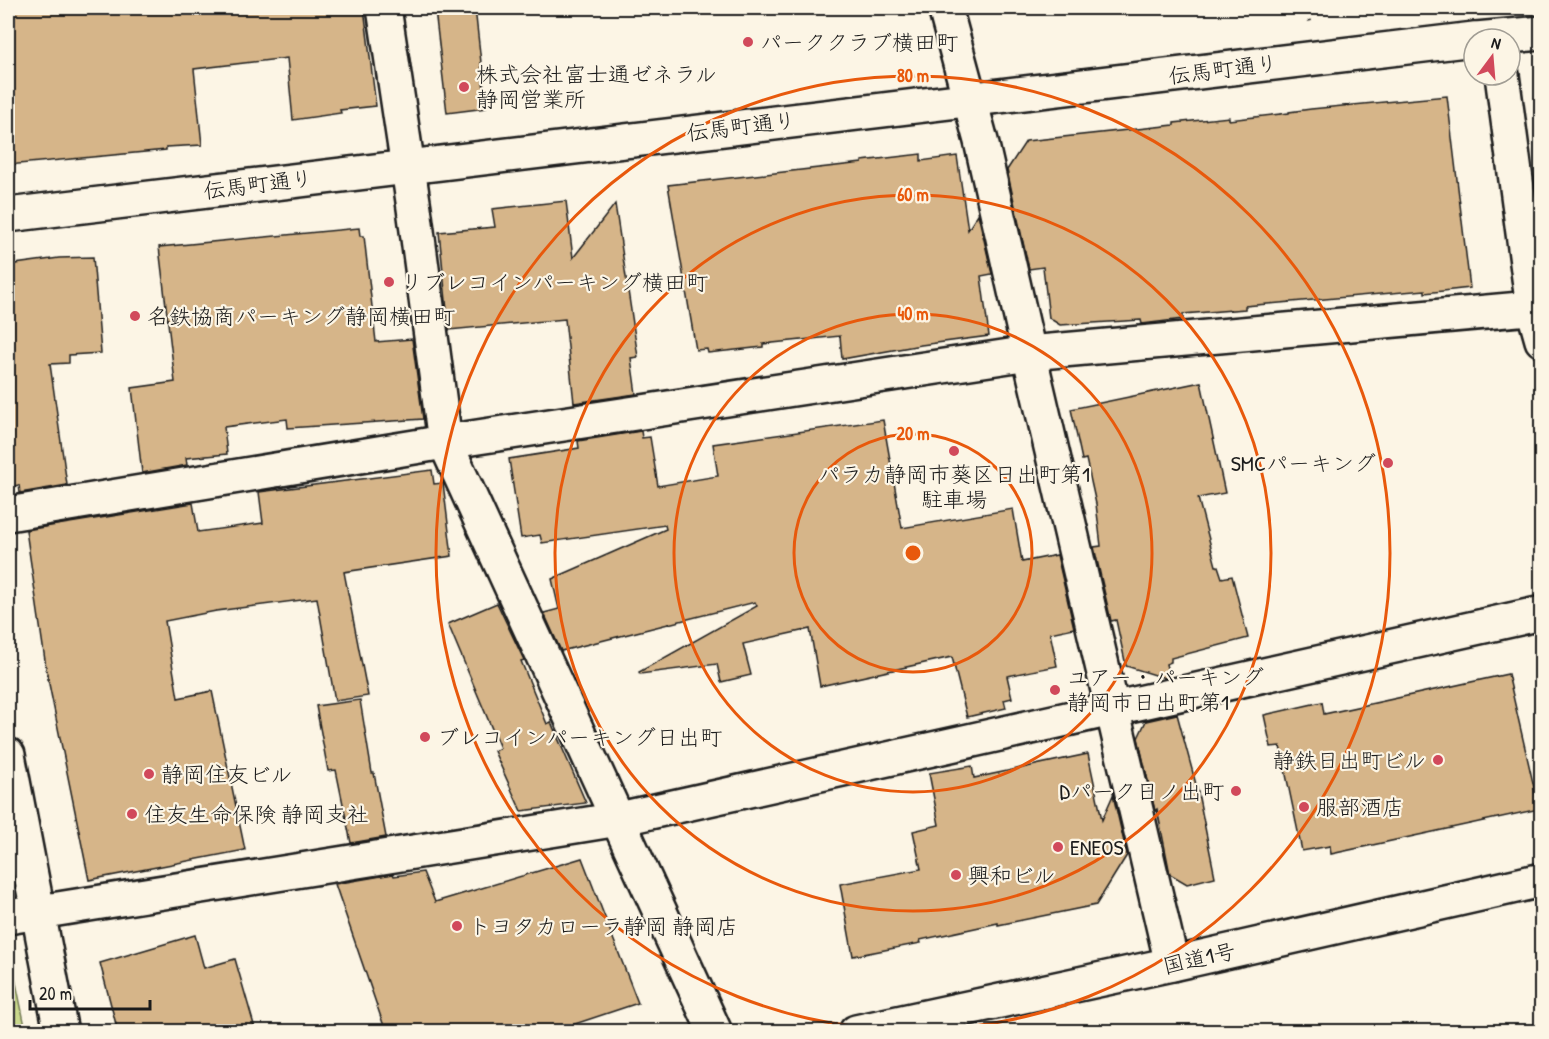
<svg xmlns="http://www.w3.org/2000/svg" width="1549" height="1039" font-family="'Patrick Hand','Klee One',sans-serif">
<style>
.green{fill:#cad88c;stroke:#737a54;stroke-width:1.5}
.building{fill:#d6b589;stroke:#1c1c1c;stroke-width:1.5}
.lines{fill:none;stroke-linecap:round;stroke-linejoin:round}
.street-casing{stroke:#1c1c1c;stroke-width:38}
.secondary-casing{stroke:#1c1c1c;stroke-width:38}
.highway-casing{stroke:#1c1c1c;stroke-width:38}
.path{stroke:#1c1c1c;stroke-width:4;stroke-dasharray:1.5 4.5;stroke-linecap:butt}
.street{stroke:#fcf5e5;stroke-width:33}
.secondary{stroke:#fcf5e5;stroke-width:33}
.highway{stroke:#fcf5e5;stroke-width:33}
.ring{fill:none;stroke:#e8590c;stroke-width:3}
.poi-dot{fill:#d1495b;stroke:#fcf5e5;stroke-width:2}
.labels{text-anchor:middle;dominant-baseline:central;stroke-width:4.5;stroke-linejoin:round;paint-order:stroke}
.poi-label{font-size:22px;fill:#1c1c1c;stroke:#fcf5e5;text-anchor:start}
.street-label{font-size:22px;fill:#1c1c1c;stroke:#fcf5e5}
.centre{fill:#e8590c;stroke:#fcf5e5;stroke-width:3}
.ring-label{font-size:18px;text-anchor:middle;font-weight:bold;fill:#e8590c;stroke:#fcf5e5;stroke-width:4.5;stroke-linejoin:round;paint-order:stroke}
</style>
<rect width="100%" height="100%" fill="#fcf5e5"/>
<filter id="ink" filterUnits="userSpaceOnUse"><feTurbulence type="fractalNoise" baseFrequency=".0167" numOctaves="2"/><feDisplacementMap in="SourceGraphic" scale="12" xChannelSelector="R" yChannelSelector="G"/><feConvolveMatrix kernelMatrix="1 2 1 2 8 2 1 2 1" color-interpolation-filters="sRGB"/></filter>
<g filter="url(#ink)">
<path class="green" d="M8 962 14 973 26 1031H8Z"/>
<g class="building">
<path d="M8 8H364L376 106 340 110 341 113 293 120 287 58 194 69 202 145 166 147V150L8 165Z"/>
<path d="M455 8H475L486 108 447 113 435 10Z"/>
<path d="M1447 96 1470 288 1425 293V290L1245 306V309L1183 314V319L1142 324 1141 320 1060 325 1049 318 1043 267 1029 269 1007 170 1026 141 1174 125V123L1229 117V120L1289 113V112L1311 109Z"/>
<path d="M921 154V161L957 156 968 230 978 214 992 274 981 276 989 336 921 345 842 359 840 336 763 344V347L708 353 707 349 696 350 668 185 862 163V161Z"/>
<path d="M566 201 573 258 615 204 638 357 631 358 636 394 574 403 565 319 449 330 439 232 495 227 492 209Z"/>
<path d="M359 228 360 236H364L376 342 412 339 423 419 288 428 287 419 224 427 227 454 186 458 187 465 142 473 132 388 175 382 159 247Z"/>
<path d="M93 257 101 353 69 355V363L50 364 67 485 20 493 19 485 14 486 8 437V265L59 258Z"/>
<path d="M1201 382 1225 493 1198 498 1216 566H1218L1222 578 1232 576 1248 638 1171 658V662L1166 664 1169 677 1165 678 1126 666 1116 620 1111 621 1094 547 1101 546 1096 504 1086 459 1082 460 1071 409Z"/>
<path d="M883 420 902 528 1013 509 1022 562 1057 555 1074 628 1050 633 1057 666 1007 676 1012 698 1004 700 1006 708 967 717 952 657 820 686 810 629 743 644 751 675 721 682 717 664 640 674 639 672 757 606 755 602 561 651 544 613 559 609 552 579 666 529 665 525 542 543 540 535 521 538 509 459 579 448 578 441 641 431 642 438 650 437 658 486 718 476 713 444Z"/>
<path d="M432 470 434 484 443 483 452 556 344 572 368 696 335 701 317 598 216 611 165 621 178 698 212 691 245 850 89 880 47 674 26 530 193 503 198 532 263 523 259 492Z"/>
<path d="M497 603 524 660 521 661 547 724 551 722 586 803 521 811 494 751 500 748 448 624Z"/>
<path d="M1508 674 1539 809 1331 854 1330 846 1302 851 1280 746 1271 747 1264 715 1322 702 1324 714Z"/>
<path d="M360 700 372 773H374L386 837 351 843 336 770 328 771 316 706Z"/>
<path d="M1177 714 1197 788 1215 877 1187 884 1170 874 1157 809 1155 811 1138 738 1146 721Z"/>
<path d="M1088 754 1102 820 1113 795 1127 855 1096 905 998 925V923L920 940 921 943 853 956 840 884 921 869 913 831 939 825 929 773 972 766 974 778Z"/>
<path d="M582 858 638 1003 551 1032H386L335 884 393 874 394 876 423 872 435 902Z"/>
<path d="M195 935 204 968 235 959 256 1032H118L100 963Z"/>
</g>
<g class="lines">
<defs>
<g id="street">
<path d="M384 8 414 208 445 442 715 1032"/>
<path d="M945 8 981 141 1029 353 1172 964"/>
<path d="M1502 75 1533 308 1542 340"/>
<path d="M8 514 445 442 1029 353 1542 307"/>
<path d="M8 917 619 819 1542 613"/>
</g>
<g id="secondary">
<path d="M1476 39 1542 33"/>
<path d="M8 215 1474 39"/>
<path d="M8 755 61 1032"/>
</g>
<path id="highway" d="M856 1032 1172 964 1542 880"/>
</defs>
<use href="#street" class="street-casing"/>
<use href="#secondary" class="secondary-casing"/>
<use href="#highway" class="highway-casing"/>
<path class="path" d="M1308 8 1310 22"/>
<use href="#street" class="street"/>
<use href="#secondary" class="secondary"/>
<use href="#highway" class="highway"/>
</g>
</g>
<g class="ring">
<circle cx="913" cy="553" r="119"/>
<circle cx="913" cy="553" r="239"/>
<circle cx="913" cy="553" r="358"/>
<circle cx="913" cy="553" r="477"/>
</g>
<g class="poi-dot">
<circle cx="748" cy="42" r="6"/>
<circle cx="464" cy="87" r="6"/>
<circle cx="389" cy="282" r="6"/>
<circle cx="135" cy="316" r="6"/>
<circle cx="954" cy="451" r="6"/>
<circle cx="1388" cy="463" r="6"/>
<circle cx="1055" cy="690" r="6"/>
<circle cx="425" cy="737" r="6"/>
<circle cx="1438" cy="760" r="6"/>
<circle cx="149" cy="774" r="6"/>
<circle cx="1236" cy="791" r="6"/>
<circle cx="1304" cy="807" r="6"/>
<circle cx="132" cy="814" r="6"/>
<circle cx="1058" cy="847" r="6"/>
<circle cx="956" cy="875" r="6"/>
<circle cx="457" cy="926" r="6"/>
</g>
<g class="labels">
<g class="poi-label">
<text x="760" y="42">パーククラブ横田町</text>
<text x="476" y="74">株式会社富士通ゼネラル<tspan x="476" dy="25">静岡営業所</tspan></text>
<text x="401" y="282">リブレコインパーキング横田町</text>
<text x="147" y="316">名鉄協商パーキング静岡横田町</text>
<text x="1376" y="463" text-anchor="end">SMCパーキング</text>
<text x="954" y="474" text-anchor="middle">パラカ静岡市葵区日出町第1<tspan x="954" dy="25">駐車場</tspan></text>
<text x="1067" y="677">ユアー・パーキング<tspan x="1067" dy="25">静岡市日出町第1</tspan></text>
<text x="437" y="737">ブレコインパーキング日出町</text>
<text x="1426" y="760" text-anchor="end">静鉄日出町ビル</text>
<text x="161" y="774">静岡住友ビル</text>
<text x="1224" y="791" text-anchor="end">Dパーク日ノ出町</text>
<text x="1316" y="807">服部酒店</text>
<text x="144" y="814">住友生命保険 静岡支社</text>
<text x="1070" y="847">ENEOS</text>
<text x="968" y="875">興和ビル</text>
<text x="469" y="926">トヨタカローラ静岡 静岡店</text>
</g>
<g class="street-label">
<text transform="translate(1223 69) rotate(-7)">伝馬町通り</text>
<text transform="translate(741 126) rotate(-7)">伝馬町通り</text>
<text transform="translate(258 184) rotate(-7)">伝馬町通り</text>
<text transform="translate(1199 958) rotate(-13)">国道1号</text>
</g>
</g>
<circle cx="913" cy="553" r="9" class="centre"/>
<g class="ring-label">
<text x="913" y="82">80 m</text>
<text x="913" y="201">60 m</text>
<text x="913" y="320">40 m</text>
<text x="913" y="440">20 m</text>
</g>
<rect width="1549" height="1039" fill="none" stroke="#fcf5e5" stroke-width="30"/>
<rect x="15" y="15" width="1519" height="1009" fill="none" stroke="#1c1c1c" stroke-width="2" filter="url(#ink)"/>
<g transform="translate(1492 57) rotate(16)"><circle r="28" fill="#fcf5e5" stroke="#a29e95" stroke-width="1.5"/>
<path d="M0-4.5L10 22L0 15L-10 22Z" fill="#d1495b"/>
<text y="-9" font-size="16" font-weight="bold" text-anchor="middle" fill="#1c1c1c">N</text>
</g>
<path d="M30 1000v9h120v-9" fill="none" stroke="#1c1c1c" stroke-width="3"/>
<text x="39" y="1000" font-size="18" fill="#1c1c1c" stroke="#fcf5e5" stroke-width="4.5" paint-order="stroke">20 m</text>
</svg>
